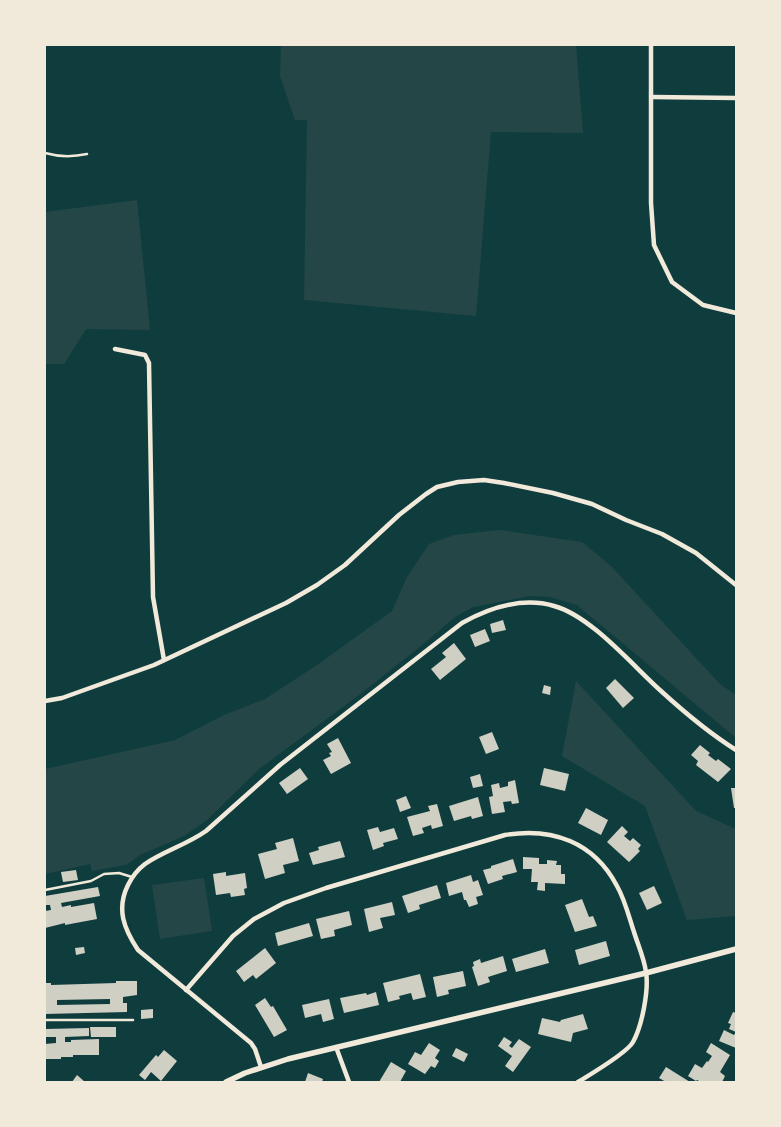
<svg xmlns="http://www.w3.org/2000/svg" width="781" height="1127" font-family="Ubuntu,sans-serif">
<style>
.green{fill:#244646}
.building{fill:#cfcfc3;fill-rule:evenodd}
.lines{fill:none;stroke-linecap:round;stroke-linejoin:round}
.service{stroke:#f1e9da;stroke-width:2.5}
.minor{stroke:#f1e9da;stroke-width:4.5}
.tertiary{stroke:#f1e9da;stroke-width:5.5}
</style>
<rect width="100%" height="100%" fill="#0f3d3e"/>
<g class="green">
<path d="M281 45H576L583 133 491 132 476 316 304 300 307 120H295L280 76Z"/>
<path d="M137 200 150 330 86 329 64 364H45V212Z"/>
<path d="M499 530 582 542 611 566 721 685 736 695V738L577 605 550 597 530 596 473 607 455 617 421 646 359 695 259 769 207 820 184 836 140 855 126 865 92 871 90 864 45 874V769L175 740 224 715 265 699 317 665 392 611 407 577 429 544 454 535Z"/>
<path d="M576 681 696 811 736 829V916L687 920 645 806 562 756Z"/>
<path d="M204 878 212 931 160 939 152 885Z"/>
</g>
<g class="building">
<path d="M503 620 506 630 492 633 490 624Z"/>
<path d="M485 629 490 641 475 647 470 635Z"/>
<path d="M454 643 466 659 440 680 431 669 446 657 442 653Z"/>
<path d="M615 679 634 698 623 708 606 688Z"/>
<path d="M544 685 551 687 550 695 542 693Z"/>
<path d="M492 732 499 749 486 754 479 737Z"/>
<path d="M338 738 351 763 331 774 323 760 331 756 329 753 332 752 327 744Z"/>
<path d="M700 745 710 753 708 755 716 761 718 759 731 769 718 782 696 765 698 761 691 755Z"/>
<path d="M300 768 308 779 287 794 279 783Z"/>
<path d="M544 768 569 774 565 791 540 785Z"/>
<path d="M480 774 483 786 473 788 470 777Z"/>
<path d="M515 780 519 803 512 804 511 801 503 802 505 812 492 814 489 797 493 796 491 785 499 783 500 788 508 786V782Z"/>
<path d="M731 788H736V808H734Z"/>
<path d="M406 796 411 808 400 812 396 800Z"/>
<path d="M478 797 483 816 472 819 471 816 454 821 449 806Z"/>
<path d="M437 804 443 826 432 829 431 825 422 828 424 833 413 836 407 817 430 811 428 806Z"/>
<path d="M586 808 608 820 601 835 578 823Z"/>
<path d="M622 826 628 832 624 836 630 841 633 838 641 845 638 849 640 851 629 862 607 842Z"/>
<path d="M378 827 380 832 394 828 398 839 383 843 384 846 373 850 367 830Z"/>
<path d="M293 838 299 861 283 865 285 873 265 879 258 854 277 849 275 843Z"/>
<path d="M340 841 345 857 313 865 309 853 319 850 318 847Z"/>
<path d="M523 857 539 858V864H547V860L557 861 556 865H561V874H565V884L545 883V891L537 890 538 882H531L532 869H523Z"/>
<path d="M513 859 517 872 502 876 503 879 488 884 483 870 491 868V866Z"/>
<path d="M76 870 78 880 63 882 61 872Z"/>
<path d="M226 872V876L245 873 247 888 244 889 245 895 231 897 230 893 216 895 213 874Z"/>
<path d="M471 875 473 882 478 880 483 895 476 897 478 904 469 907 466 900H464L462 892 449 896 446 883Z"/>
<path d="M437 885 441 898 419 905 420 909 408 913 402 896Z"/>
<path d="M654 886 662 903 647 910 639 893Z"/>
<path d="M98 887 100 896 61 903 62 907 71 905V907L94 903 97 919 65 925V923L45 928V911L51 910 50 905H45V896Z"/>
<path d="M582 899 589 917 593 916 597 926 575 932 565 905Z"/>
<path d="M392 902 395 915 380 918 383 928 369 932 364 909Z"/>
<path d="M349 911 352 925 334 930 335 936 321 939 316 919Z"/>
<path d="M309 923 313 936 278 946 275 933Z"/>
<path d="M606 941 610 956 579 965 575 950Z"/>
<path d="M84 947 85 953 76 955 75 948Z"/>
<path d="M265 948 276 963 256 979 253 975 244 982 236 971Z"/>
<path d="M545 949 549 963 516 972 512 959Z"/>
<path d="M503 956 507 971 488 977 490 982 478 986 472 967 474 966 473 962 480 959 481 963Z"/>
<path d="M463 971 466 986 448 990 449 994 437 997 433 977Z"/>
<path d="M420 974 426 997 413 1000 411 993 399 996 400 999 388 1002 383 983Z"/>
<path d="M116 981H137V995L123 997V1003H127V1012L45 1014V983H51V985L116 983ZM110 999V1004L57 1005V1000Z"/>
<path d="M376 992 379 1005 344 1013 340 998 366 993 367 995Z"/>
<path d="M265 998 271 1007 273 1006 287 1030 274 1037 255 1005Z"/>
<path d="M329 999 334 1019 323 1022 321 1014 305 1018 302 1005Z"/>
<path d="M153 1009V1018L141 1019V1010Z"/>
<path d="M733 1012 736 1013V1048L719 1041 724 1030 734 1035 736 1032 729 1029 731 1024 728 1023Z"/>
<path d="M583 1014 588 1029 573 1033 571 1042 538 1034 542 1018 560 1022 561 1020Z"/>
<path d="M90 1027H116V1037H91Z"/>
<path d="M89 1028V1036L65 1037V1042H71V1040L99 1039V1055H73V1057H61V1059H45V1044L56 1043V1037H45V1029Z"/>
<path d="M504 1037 512 1042 509 1046 512 1048 519 1039 531 1047 513 1072 505 1066 512 1056 498 1046Z"/>
<path d="M429 1043 440 1050 435 1058 439 1061 435 1068 431 1066 425 1074 408 1064 415 1052 421 1055Z"/>
<path d="M711 1043 730 1055 720 1072 725 1076 722 1082H701L697 1080 696 1081 688 1076 695 1064 702 1068 707 1061 708 1062 712 1056 706 1052Z"/>
<path d="M456 1048 468 1054 464 1062 452 1056Z"/>
<path d="M164 1050 177 1061 161 1081 151 1072 145 1080 139 1075 156 1055 158 1057Z"/>
<path d="M391 1062 406 1071 400 1082H379Z"/>
<path d="M666 1067 690 1082H666L659 1078Z"/>
<path d="M308 1073 323 1079 322 1082H305Z"/>
<path d="M77 1075 85 1082H72Z"/>
</g>
<g class="lines">
<g class="service">
<path d="M45 153C59 157 73 157 87 154"/>
<path d="M45 890 91 881 104 874 119 873 132 877"/>
<path d="M45 1020H133"/>
</g>
<g class="minor">
<path d="M651 45V203L654 245 672 282 703 305 736 313"/>
<path d="M652 97 736 98"/>
<path d="M115 349 145 355 149 363 153 597 164 660"/>
<path d="M45 701 62 698 154 665 286 603 317 585 345 565 399 515 426 494 437 487 458 482 484 480 504 483 553 493 592 504 626 520 662 534 696 553 736 585"/>
<path d="M186 990 233 936 254 919 284 903 326 888 505 835C552 827 594 842 617 886 625 900 629 917 634 932 638 945 644 958 646 972 649 990 642 1026 633 1042 627 1053 591 1074 578 1082"/>
<path d="M336 1047 349 1082"/>
<path d="M261 1067 255 1049 251 1043 138 950C124 929 116 909 128 885 132 877 137 870 145 864 164 851 186 845 206 831L280 765 462 623C489 608 523 597 554 606 591 616 632 665 661 691 684 712 709 733 736 750"/>
</g>
<path class="tertiary" d="M226 1082 245 1073 288 1059 646 973 736 949"/>
</g>
<rect width="781" height="1127" fill="none" stroke="#f1e9da" stroke-width="92"/>
</svg>
